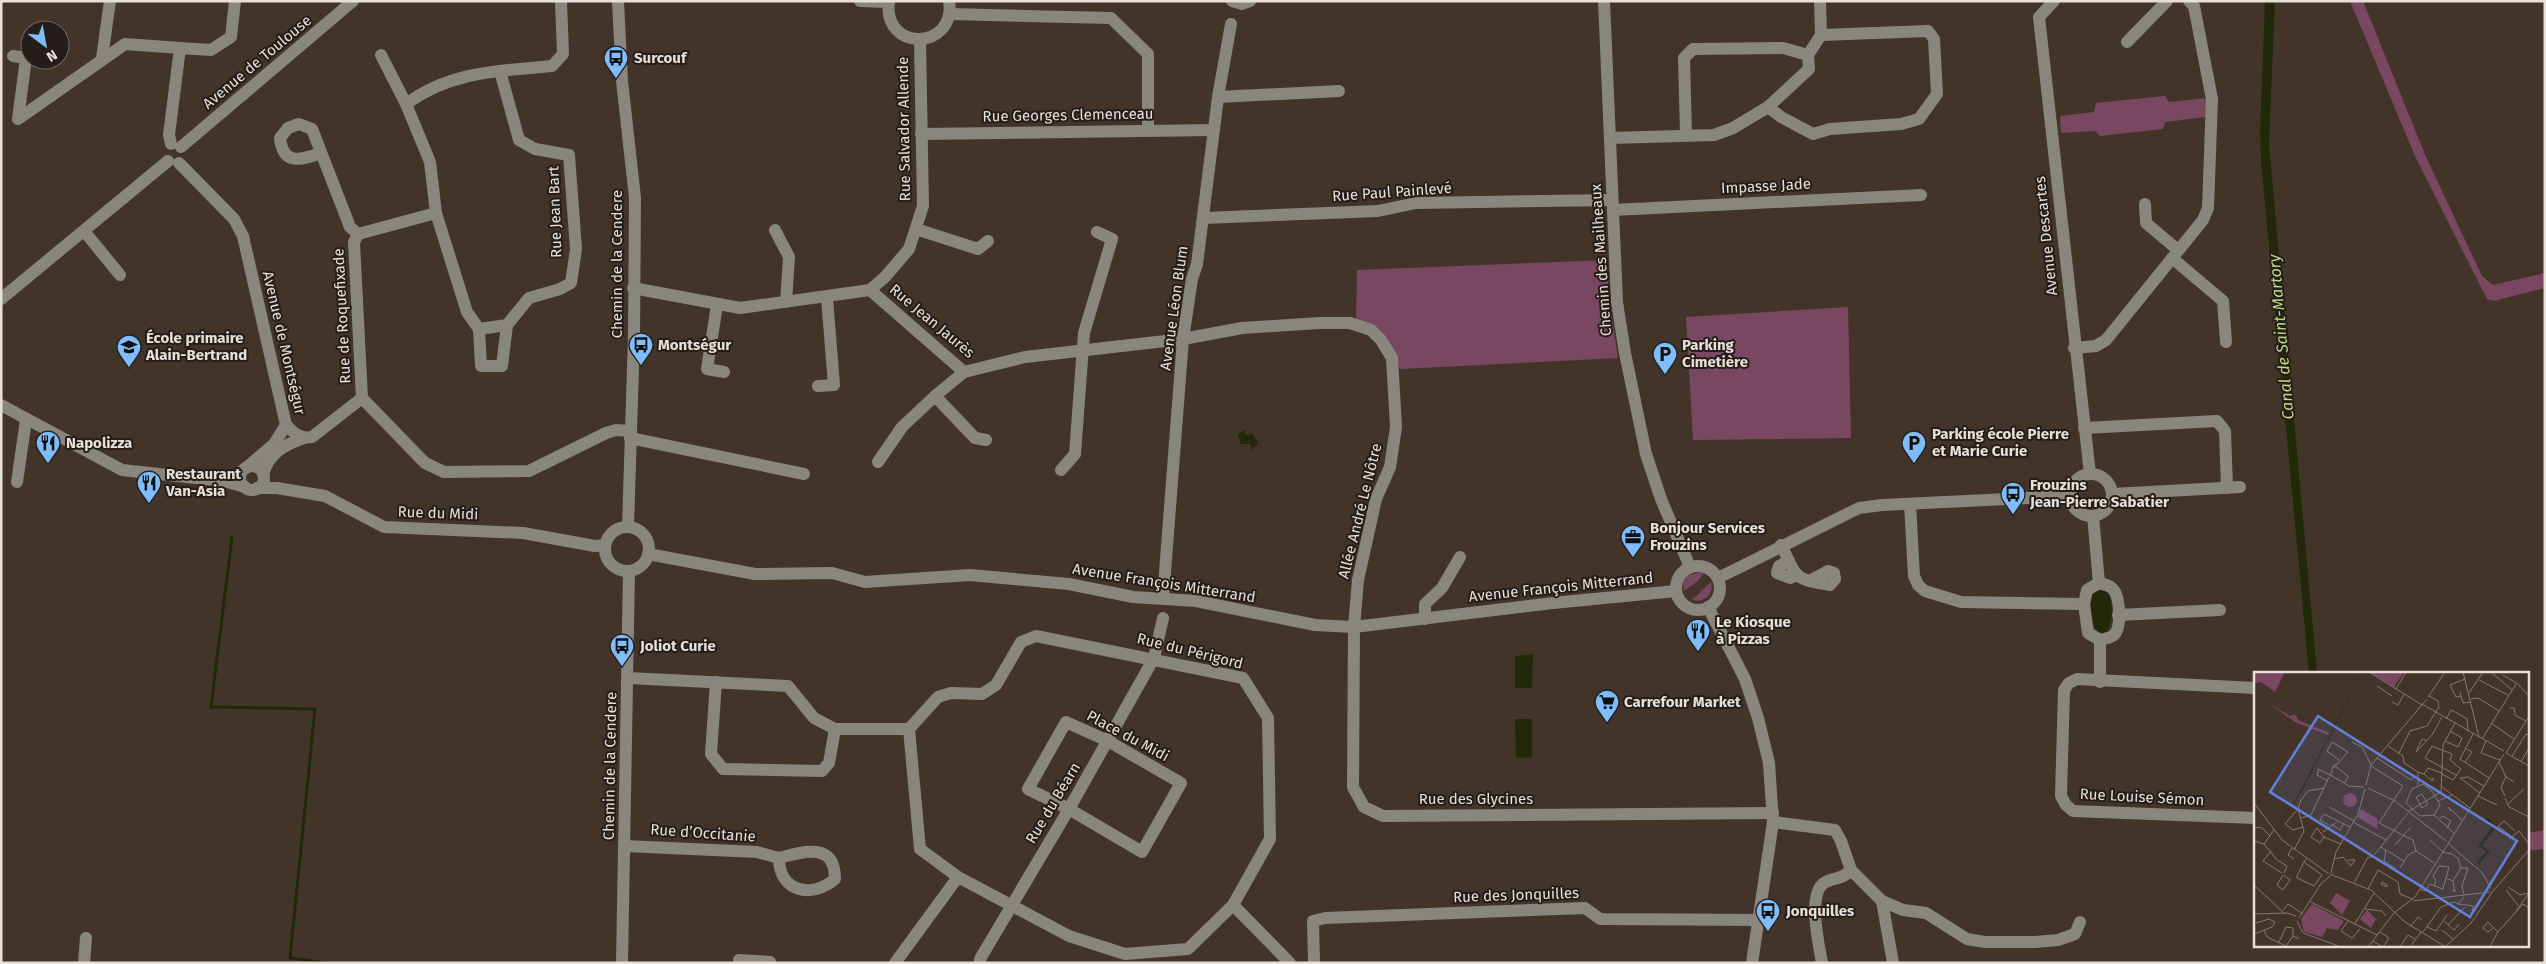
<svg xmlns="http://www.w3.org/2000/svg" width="2546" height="964" font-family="'Fira Sans',sans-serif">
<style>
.green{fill:#7a4761}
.water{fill:#212909}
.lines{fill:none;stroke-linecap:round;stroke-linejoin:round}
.stream{stroke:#212909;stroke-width:3}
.minor{stroke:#89867e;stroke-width:12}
.labels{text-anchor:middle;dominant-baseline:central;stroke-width:4;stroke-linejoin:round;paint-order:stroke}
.poi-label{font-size:15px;font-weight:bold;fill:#e9dfd9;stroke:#241d19;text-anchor:start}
.street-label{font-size:15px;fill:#e9dfd9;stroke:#241d19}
.water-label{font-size:16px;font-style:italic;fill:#c1da82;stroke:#241d19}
.inset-river{fill:none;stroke:#212909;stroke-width:2.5}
.inset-road{fill:none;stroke:#857870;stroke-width:1}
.view{fill:#6481d8;fill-opacity:0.15;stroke:#6481d8;stroke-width:2.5}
.inset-edge{fill:none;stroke:#e9dfd9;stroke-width:2.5}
</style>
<rect width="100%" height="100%" fill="#43342a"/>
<g class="green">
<path d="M2350 1H2363L2426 157 2482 276 2493 285 2545 273V288L2494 301 2487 299 2415 156Z"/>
<path d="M2165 96 2169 102 2208 98 2206 117 2165 122 2163 129 2100 136 2095 131 2061 133 2060 116 2094 112 2096 103Z"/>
<path d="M1608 260V293L1618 358 1400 369 1393 350 1356 320 1357 270Z"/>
<path d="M1848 307 1851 438 1693 440 1686 317Z"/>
<path d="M1700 572 1704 573 1698 581 1684 591 1683 583 1687 576Z"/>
<path d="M1711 582C1714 595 1704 603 1692 600Z"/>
<path d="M2545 830V849L2527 851V833Z"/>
</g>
<g class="water">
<path d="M2265 1H2275L2269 144 2317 673H2309L2261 161 2260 132Z"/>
<path d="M1244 429 1246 435 1253 434 1258 443 1252 450 1250 444H1241L1238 435Z"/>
<path d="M2101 590 2107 592C2114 601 2113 622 2107 632 2090 638 2088 607 2092 597 2093 592 2097 591 2101 590Z"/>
<path d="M1533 654 1532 688H1515V656Z"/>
<path d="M1515 719H1532V757L1516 758Z"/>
</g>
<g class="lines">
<path class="stream" d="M232 537 211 707 315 709 290 958 328 963"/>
<g class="minor">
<path d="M618 1 622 81 635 198 634 336 628 527"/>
<path d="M860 1 889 2"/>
<path d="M889 1C882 53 957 50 949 1"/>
<path d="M1232 1 1242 4 1250 1"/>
<path d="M1604 1 1617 302 1625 353 1646 454 1661 499 1690 567"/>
<path d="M2054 1 2039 17 2090 474"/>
<path d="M950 14 1111 18 1148 54V130"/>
<path d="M2127 42 2167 1"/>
<path d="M381 55 406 104"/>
<path d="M13 56 26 58 18 119 125 44 180 48"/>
<path d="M102 58 110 1"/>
<path d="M1218 97 1339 91"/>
<path d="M1768 107 1809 69 1808 55 1821 35 1820 1"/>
<path d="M921 134 1214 130"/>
<path d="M1686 135 1684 58 1693 49 1783 48 1808 55"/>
<path d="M1611 138 1714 135 1733 128 1768 107 1781 117 1813 134 1830 129 1901 124 1919 119 1937 94 1934 39 1928 31 1821 35"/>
<path d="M171 144 169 135 180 48 211 50 231 37 235 1"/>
<path d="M181 147 353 1"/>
<path d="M321 153C301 160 283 166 280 138L288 128 299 124 312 129 350 227 358 234"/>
<path d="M179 163 234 219 243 236 286 425C295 434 300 439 312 437L362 398 425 463 444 472 529 471 606 433 616 430 630 431"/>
<path d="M2145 204 2146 223 2178 250"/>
<path d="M1613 210 1921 195"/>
<path d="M436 213 467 312 479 329 507 325 529 298 560 289 571 283 576 249 569 155 535 149 519 140 500 71"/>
<path d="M1204 218 1378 211 1416 203 1612 200"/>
<path d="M916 229 978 249 988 241"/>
<path d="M775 230 789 257 786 302"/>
<path d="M84 231 120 275"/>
<path d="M358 234 436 213 430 162 406 104C451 71 499 71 552 66L563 54 561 1"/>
<path d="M358 234 354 242 362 398"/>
<path d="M2172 258 2223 301 2226 342"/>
<path d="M633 288 740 308 870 290 964 372 1025 357 1183 339 1242 328 1319 323H1350L1371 330 1381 340 1392 358 1396 427 1390 467 1376 499 1358 580 1354 627 1353 787 1364 807 1383 816 1773 813"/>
<path d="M870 290 885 277 909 249 923 206 920 40"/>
<path d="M1 299 168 161"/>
<path d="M717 305 707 369 724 372"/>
<path d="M479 329 481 366H502L507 325"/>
<path d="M2074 348 2096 346 2106 340 2203 220 2208 208 2212 99 2194 6 2189 1"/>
<path d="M818 386 834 385 827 298"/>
<path d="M935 396 975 438 986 440"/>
<path d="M1 405 122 470 224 481 245 487"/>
<path d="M2084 428 2217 421 2225 431 2227 488"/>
<path d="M630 438 804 474"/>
<path d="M878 462 902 427 935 396 964 372"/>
<circle cx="252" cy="478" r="12"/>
<path d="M246 468 274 444 286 425"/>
<path d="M1061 470 1075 454 1084 333 1112 239 1097 232"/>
<path d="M263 474C269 454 283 445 304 438"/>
<circle cx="2091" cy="495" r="21"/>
<path d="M17 482 26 420"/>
<path d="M257 488H277L325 496 384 527 523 533 595 546 605 545"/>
<path d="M2112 494 2240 487"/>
<path d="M1910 504 1914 576 1918 585 1925 591 1961 602 2084 604"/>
<path d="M2093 516 2099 583"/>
<circle cx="627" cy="549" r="22"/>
<path d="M1781 545C1798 578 1792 579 1830 585L1835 579 1834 573 1828 571 1809 581"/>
<path d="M648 554 755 574 832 573 865 582 970 575 1069 584 1133 597 1196 601 1315 625 1354 627 1553 603 1676 591"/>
<path d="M1789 561 1779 566 1777 573 1790 578 1797 575"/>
<circle cx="1698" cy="588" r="22"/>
<path d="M1718 578 1859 508 1882 505 2070 496"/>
<path d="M2099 583C2104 584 2109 585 2113 589 2120 597 2122 627 2114 635 2110 638 2105 639 2100 640L2088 633 2084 604 2087 590Z"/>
<path d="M1163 598 1183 339 1192 279 1197 264 1218 97 1231 24"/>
<path d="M1708 607 1745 679 1758 718 1769 763 1773 822 1752 963"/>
<path d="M2118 615 2220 610"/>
<path d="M1425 619V604L1442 588 1460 557"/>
<path d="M1036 636 1243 678 1268 718 1270 839 1233 905 1188 949 1125 954 1069 936 958 877 920 849 909 729 938 697 951 693 982 694 996 685 1021 642Z"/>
<path d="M2100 640V682"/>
<path d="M628 678 788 686 814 718 835 729H909"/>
<path d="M716 682 711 754 723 769 822 771 829 763 835 729"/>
<path d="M2255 688 2077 679 2069 683 2064 690 2061 796 2066 805 2073 811 2255 818"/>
<path d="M1066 722 1108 741 1181 783 1142 852 1069 809 1028 789Z"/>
<path d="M1773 822 1835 830 1841 841 1851 870 1882 901 1903 910 1926 913 1967 939 1985 942H2035L2058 940 2075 934 2080 922"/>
<path d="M625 846 757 852 779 858C779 892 812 899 835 879 835 842 804 851 779 858"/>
<path d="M1882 901 1893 963"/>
<path d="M1233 905 1290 963"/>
<path d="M739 960 770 962"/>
<path d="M84 963 86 938"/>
<path d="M622 963 629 571"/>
<path d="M895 963 958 877"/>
<path d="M980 963V959L1069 809 1154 658 1163 618"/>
<path d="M1314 963 1313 921 1325 918 1585 908 1600 919 1758 920"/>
<path d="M1822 963C1819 945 1807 895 1824 883 1833 877 1843 880 1851 870"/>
</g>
</g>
<defs>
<symbol id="bus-pin" viewBox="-11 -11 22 30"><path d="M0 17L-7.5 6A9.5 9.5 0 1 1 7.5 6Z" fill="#7fbdfa" stroke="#241d19"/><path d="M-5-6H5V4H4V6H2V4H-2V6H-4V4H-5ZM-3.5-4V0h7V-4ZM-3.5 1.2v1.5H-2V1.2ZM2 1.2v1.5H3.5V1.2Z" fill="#111"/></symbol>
<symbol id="school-pin" viewBox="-11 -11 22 30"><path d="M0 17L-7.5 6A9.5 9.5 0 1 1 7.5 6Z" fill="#7fbdfa" stroke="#241d19"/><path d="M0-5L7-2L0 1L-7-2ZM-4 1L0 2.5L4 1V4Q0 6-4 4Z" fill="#111"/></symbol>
<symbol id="parking-pin" viewBox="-11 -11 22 30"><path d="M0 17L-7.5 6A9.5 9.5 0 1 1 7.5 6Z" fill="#7fbdfa" stroke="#241d19"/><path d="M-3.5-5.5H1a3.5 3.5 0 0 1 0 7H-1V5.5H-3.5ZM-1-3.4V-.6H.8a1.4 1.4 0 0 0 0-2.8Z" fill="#111"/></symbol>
<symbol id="restaurant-pin" viewBox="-11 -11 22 30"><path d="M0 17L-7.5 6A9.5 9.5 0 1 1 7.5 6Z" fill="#7fbdfa" stroke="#241d19"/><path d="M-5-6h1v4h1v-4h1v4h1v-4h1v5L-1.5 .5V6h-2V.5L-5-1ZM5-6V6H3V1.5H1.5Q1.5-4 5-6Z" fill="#111"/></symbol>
<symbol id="office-pin" viewBox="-11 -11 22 30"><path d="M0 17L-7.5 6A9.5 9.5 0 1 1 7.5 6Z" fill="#7fbdfa" stroke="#241d19"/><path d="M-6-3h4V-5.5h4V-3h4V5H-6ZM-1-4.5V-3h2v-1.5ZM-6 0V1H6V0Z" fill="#111"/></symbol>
<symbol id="supermarket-pin" viewBox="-11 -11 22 30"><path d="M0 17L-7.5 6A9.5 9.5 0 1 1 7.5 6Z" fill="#7fbdfa" stroke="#241d19"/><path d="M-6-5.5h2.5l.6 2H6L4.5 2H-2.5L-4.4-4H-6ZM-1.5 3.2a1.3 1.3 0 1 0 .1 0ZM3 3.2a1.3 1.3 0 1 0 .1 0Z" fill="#111"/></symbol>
</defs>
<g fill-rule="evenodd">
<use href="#bus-pin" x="602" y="44" width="28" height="38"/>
<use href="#bus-pin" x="627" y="331" width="28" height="38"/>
<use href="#school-pin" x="115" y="333" width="28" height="38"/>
<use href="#parking-pin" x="1651" y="340" width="28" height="38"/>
<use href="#restaurant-pin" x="34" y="429" width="28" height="38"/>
<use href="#parking-pin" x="1900" y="429" width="28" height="38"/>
<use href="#restaurant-pin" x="135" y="469" width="28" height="38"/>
<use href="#bus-pin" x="1999" y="480" width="28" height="38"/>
<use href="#office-pin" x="1619" y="523" width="28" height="38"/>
<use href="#restaurant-pin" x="1684" y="617" width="28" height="38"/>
<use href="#bus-pin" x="608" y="632" width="28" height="38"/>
<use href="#supermarket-pin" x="1593" y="688" width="28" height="38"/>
<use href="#bus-pin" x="1754" y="897" width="28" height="38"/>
</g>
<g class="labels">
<g class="poi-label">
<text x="634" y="58">Surcouf</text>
<text x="146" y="338">École primaire<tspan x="146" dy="17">Alain-Bertrand</tspan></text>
<text x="658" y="345">Montségur</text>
<text x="1682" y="345">Parking<tspan x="1682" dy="17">Cimetière</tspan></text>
<text x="1932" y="434">Parking école Pierre<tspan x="1932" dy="17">et Marie Curie</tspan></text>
<text x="66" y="443">Napolizza</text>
<text x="166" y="474">Restaurant<tspan x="166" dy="17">Van-Asia</tspan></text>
<text x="2030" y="485">Frouzins<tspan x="2030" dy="17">Jean-Pierre Sabatier</tspan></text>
<text x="1650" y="528">Bonjour Services<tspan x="1650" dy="17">Frouzins</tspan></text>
<text x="1716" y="622">Le Kiosque<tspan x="1716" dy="17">à Pizzas</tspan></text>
<text x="640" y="646">Joliot Curie</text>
<text x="1624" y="702">Carrefour Market</text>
<text x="1786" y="911">Jonquilles</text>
</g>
<g class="street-label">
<text transform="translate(257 62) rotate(-40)">Avenue de Toulouse</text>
<text transform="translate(1068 115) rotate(-1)">Rue Georges Clemenceau</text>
<text transform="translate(904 129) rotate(-91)">Rue Salvador Allende</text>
<text transform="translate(1766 186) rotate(-3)">Impasse Jade</text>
<text transform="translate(1392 192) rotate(-4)">Rue Paul Painlevé</text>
<text transform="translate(555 212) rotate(-92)">Rue Jean Bart</text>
<text transform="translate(2046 236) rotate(-96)">Avenue Descartes</text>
<text transform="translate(1601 260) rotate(-94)">Chemin des Mailheaux</text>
<text transform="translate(617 264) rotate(-90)">Chemin de la Cendere</text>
<text transform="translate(1174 308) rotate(-82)">Avenue Léon Blum</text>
<text transform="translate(342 316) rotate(-93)">Rue de Roquefixade</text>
<text transform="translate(932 321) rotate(40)">Rue Jean Jaurès</text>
<text transform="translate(284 343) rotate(77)">Avenue de Montségur</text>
<text transform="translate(1360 511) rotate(-76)">Allée André Le Nôtre</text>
<text transform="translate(438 513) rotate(2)">Rue du Midi</text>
<text transform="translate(1164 583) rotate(9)">Avenue François Mitterrand</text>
<text transform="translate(1561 587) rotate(-6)">Avenue François Mitterrand</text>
<text transform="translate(1190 651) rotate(14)">Rue du Périgord</text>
<text transform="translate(1128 736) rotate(28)">Place du Midi</text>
<text transform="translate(610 766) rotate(-89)">Chemin de la Cendere</text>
<text transform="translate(2142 797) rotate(3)">Rue Louise Sémon</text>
<text x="1476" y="799">Rue des Glycines</text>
<text transform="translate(1053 803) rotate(-59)">Rue du Béarn</text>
<text transform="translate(703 833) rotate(4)">Rue d’Occitanie</text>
<text transform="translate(1516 895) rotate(-2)">Rue des Jonquilles</text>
</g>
<g class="water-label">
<text transform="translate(2281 337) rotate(-95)">Canal de Saint-Martory</text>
</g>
</g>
<g transform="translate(2254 672)">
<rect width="275" height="275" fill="#43342a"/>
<path d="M0 0H29L30 2 21 20 7 10 0 11ZM116 0H150L140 15ZM16 32 36 44 41 42 44 48 75 61 74 63 41 50ZM89 128a7 7 0 1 1 14 0a7 7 0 1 1-14 0ZM107 137 124 147 123 157 103 145ZM82 221 96 229 88 243 76 231ZM58 232 90 249 84 258 73 256 68 265 50 260 47 247ZM113 238 122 247 117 256 106 247Z" fill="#7a4761"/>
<path d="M108 0 47 121 21 158 45 122Z" fill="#212909"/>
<path class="inset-river" d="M224 191 234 179 226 174 240 155 233 147"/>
<path class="inset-road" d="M115 0 168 33M209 0 225 65M237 0 258 18M249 3 264 12 275 24M225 8 254 23M123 14 138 24M142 17 152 0M206 20 209 31 217 30M215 21 229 0M207 24 202 25 196 13 211 7M174 25 191 0M217 27 224 26 245 39M138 30 144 33 150 22M168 32 250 79M256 36H260L261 43 272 49M192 47 197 38 203 41 213 47 214 59M237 51 260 67M219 62 206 87 235 106M228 67 262 12M172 68 168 67 162 80 178 63 188 45M191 69 204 75 208 66 196 59M232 69 227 81 246 88M98 70 108 75 117 93M134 74 149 84 150 91 164 100V113M145 81 156 59 173 54 185 35 184 29 175 24M252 81 275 44M252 81 275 94M258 84 272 62 275 63M123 86 157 108 161 103M211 90 218 80 211 76M245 90 252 105 260 110M267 90 275 76M83 92 94 80 78 70 73 79 85 88M117 94 149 114 125 151 159 168 162 179 180 191M82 95 94 104 91 111M64 97 78 104 75 102M65 97 63 103 74 109M164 100 170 102 174 96 188 101M77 102 79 94 83 92 80 96M170 102 178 109 180 107 177 106M188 102 199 108 207 97 196 88 198 82 178 74 171 86 202 103M78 104 95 114 110 115M169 112 178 119 186 133 180 143 166 144 152 131 158 117ZM112 113 117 93 173 27M188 115 216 136M114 116 141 129 192 169M226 121 206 106 214 105 230 114M168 122 174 132 168 136 162 125ZM224 124 243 133M251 124 247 115 252 105M251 126 255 135 275 145M184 129 198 123M0 131 28 168 75 202M254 132 270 117M75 135 100 149M44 137 31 152 39 158 49 155M155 139 187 120 189 73 201 51M197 139 194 135 208 148M180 143 200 161M47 146 57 143 75 105M186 146 189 144 197 149 193 156M99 150 132 168M77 152 86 158 90 151M75 153 66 148 70 142 96 155M0 156 7 155 16 164M69 160 83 150M257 164 244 154 250 149 261 159M70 165 66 171 57 165 63 156 70 165 87 172M255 167 265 159 275 172M176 168 188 179M0 169 10 172 20 158M10 172 23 188 33 194 30 201M195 172 220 194M141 173 156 156M127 175 150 189M38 176 34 183 40 187M40 178 50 159 44 137 47 128 54 119 70 116M132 178 130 189 142 197M17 179 9 189 28 201M188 180 198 182 204 186 207 196H214L208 214 210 223M121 182 154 141M80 187 89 185 97 194 101 188H94M50 190 68 203 60 214 43 206V204L50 190 53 186M221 194 229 202 237 217M146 196 154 183 162 179M77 201 82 180 104 142 111 117M146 201 168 214M29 203 23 213 29 218 36 208 30 203M78 203 117 218 151 250 192 275M128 210 133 213V215L127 212ZM100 211 114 185H120L117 184M0 213 30 241M180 214 182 208 179 204 185 194 195 195 192 206M254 215 266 223 275 221M114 217 124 198 144 210 146 222 158 227M166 217 171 219 176 212 189 217 192 206 199 209M198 217 201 220 199 209 207 196M252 218 264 233M159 229 236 220M57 230 123 263M204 232 220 234 218 239M111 237 128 239 132 244M29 238 34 232 49 242M262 239 275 221M0 242 33 241 42 244M45 246 66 213 78 202M43 249 49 261 87 275M94 249 87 259 98 266 106 257M190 249 200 258 205 252M100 253 120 221M194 253 211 235M157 254 164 245 168 248M173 255 182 259 193 243M239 256 234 260 229 256 234 250 244 260M10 258 13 265 32 274 39 264 45 267M188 258 200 268M169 260 187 235 200 230 204 232 210 225M0 262 18 255 21 250 15 247 2 251M119 269 129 275 135 266 126 260M25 270 32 255 39 256V264M114 275 140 241 161 225 250 82M146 275 154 263 161 267M156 275 167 260M191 275 217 251 239 219 275 178M236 275 243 261 269 232 275 236"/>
<path class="view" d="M64 44 263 169 216 245 16 120Z"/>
<rect width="275" height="275" class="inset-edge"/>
</g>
<rect width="2546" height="964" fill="none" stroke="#e9dfd9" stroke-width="5"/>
<g transform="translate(45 45) rotate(148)"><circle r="24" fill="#241d19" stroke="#736b66"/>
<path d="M0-4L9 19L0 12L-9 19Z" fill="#7fbdfa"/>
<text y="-8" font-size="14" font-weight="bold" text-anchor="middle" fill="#e9dfd9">N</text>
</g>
</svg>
